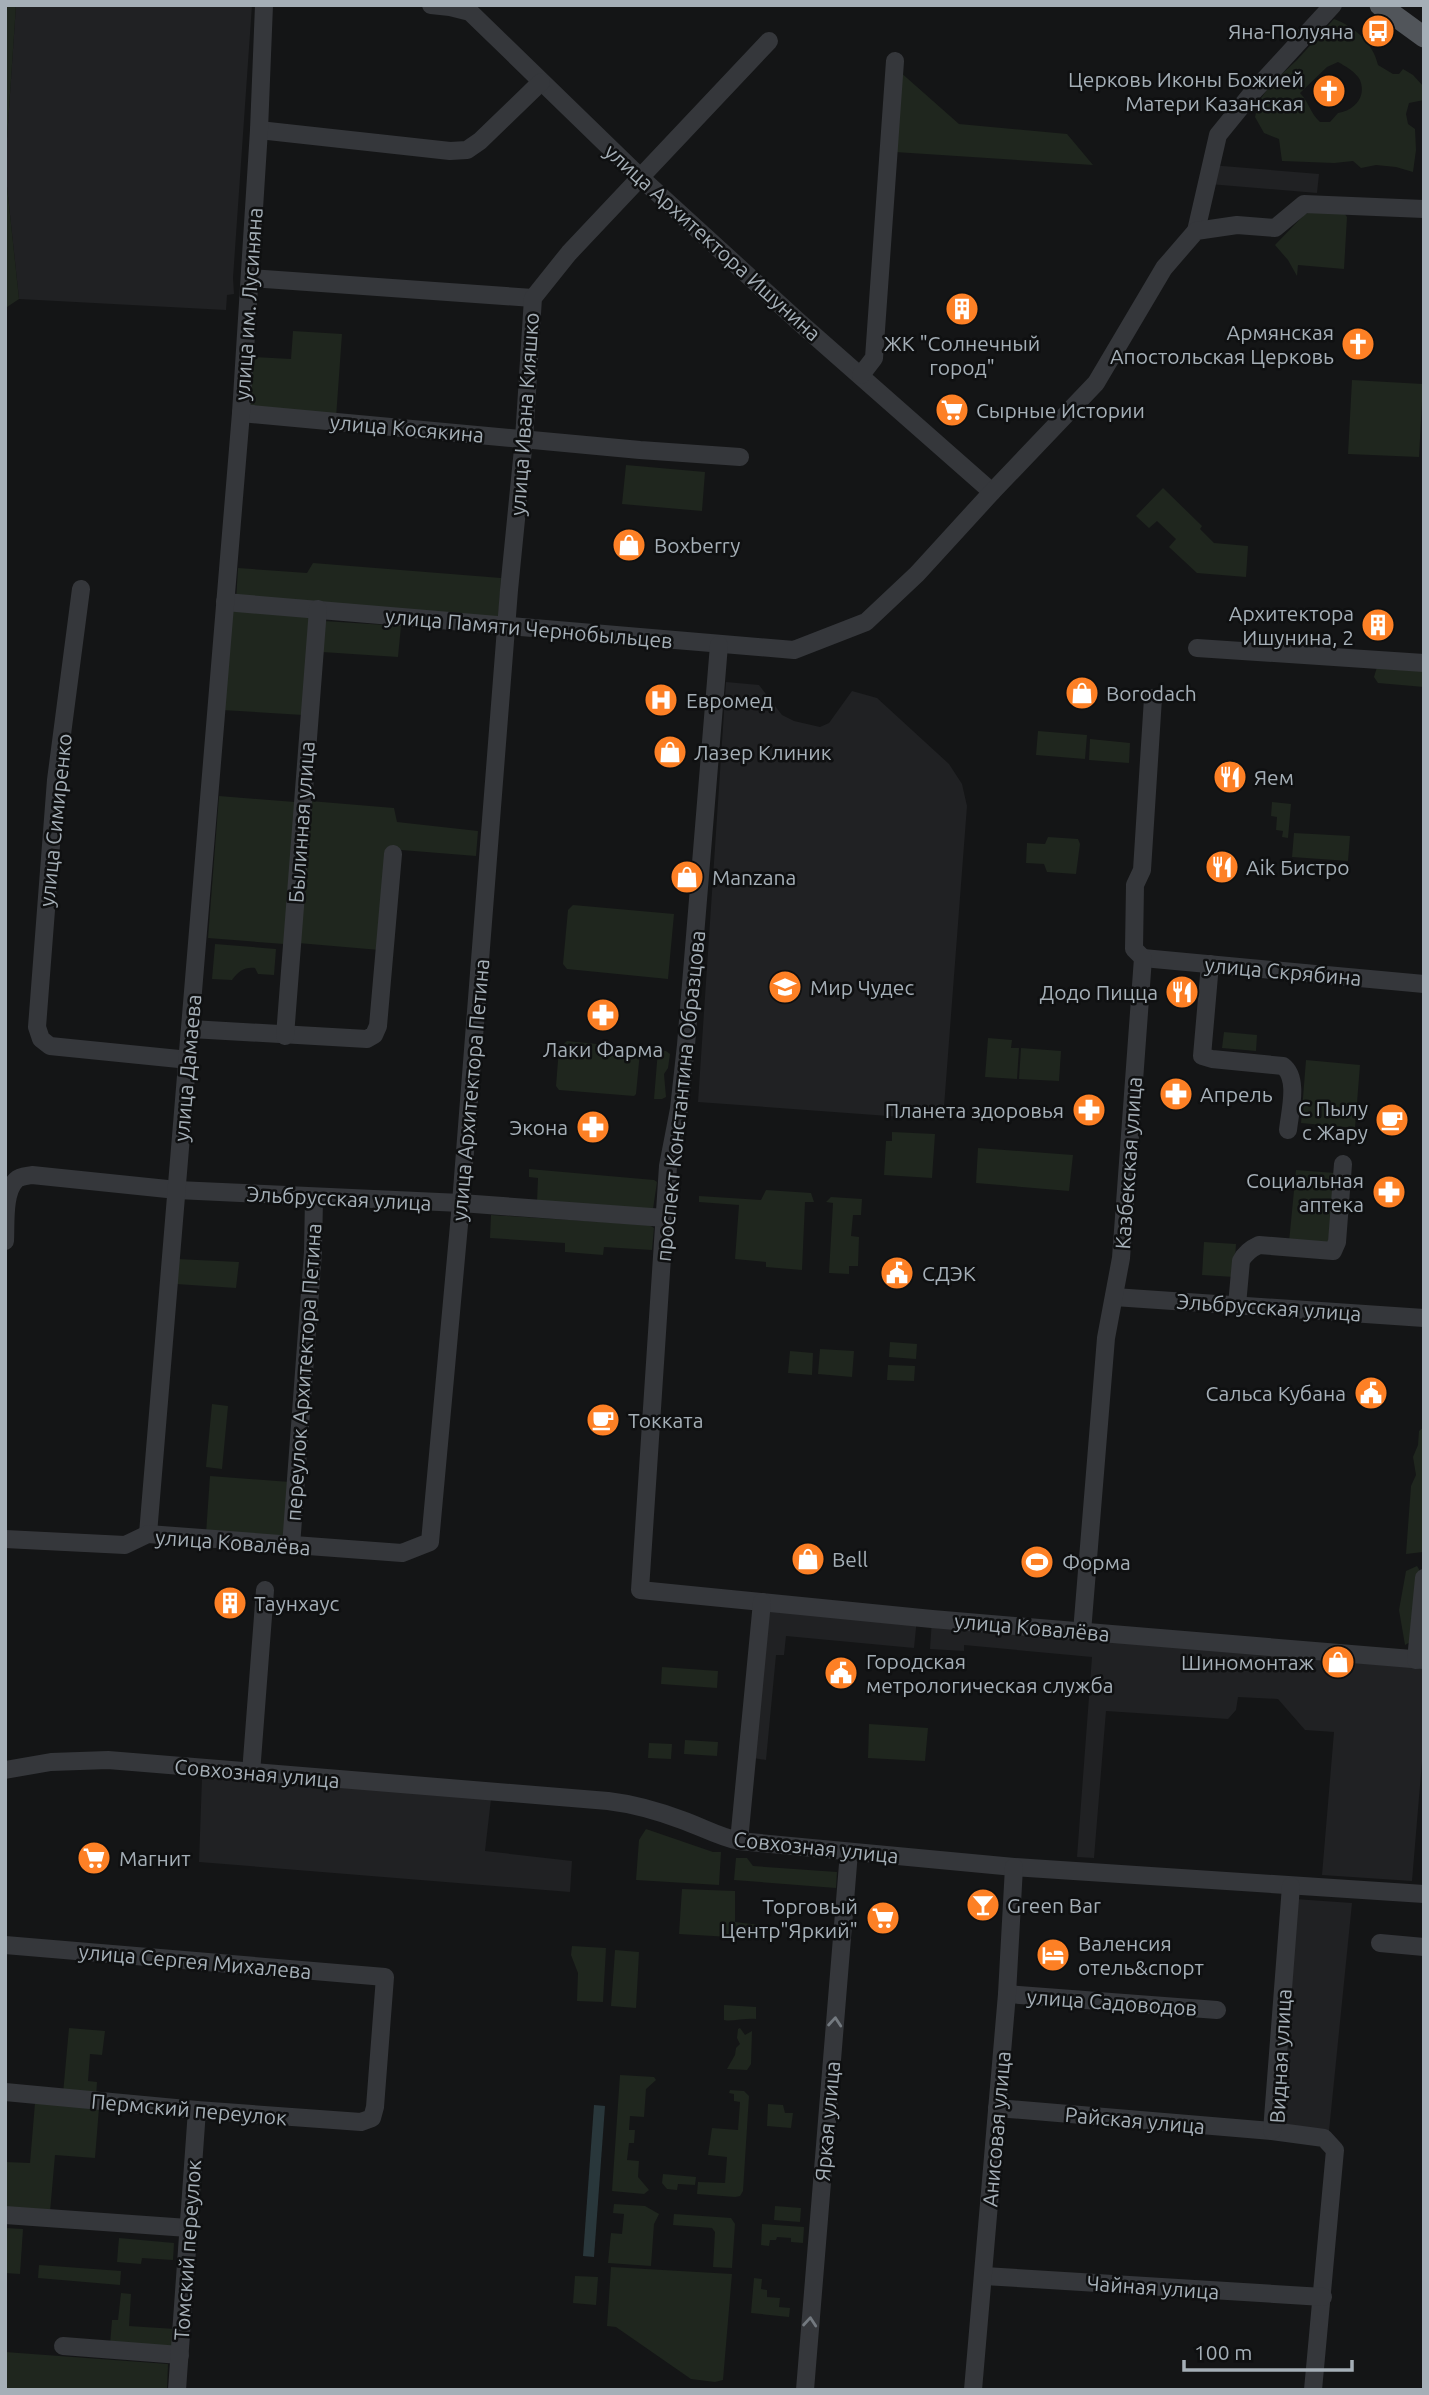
<svg xmlns="http://www.w3.org/2000/svg" width="1429" height="2395" font-family="Ubuntu,sans-serif">
<style>
.built{fill:#202123}
.green{fill:#1f261e;fill-rule:evenodd}
.water{fill:#29373b}
.lines{fill:none;stroke-linecap:round;stroke-linejoin:round}
.minor{stroke:#35373b;stroke-width:18}
.major{stroke:#51555a;stroke-width:21}
.oneway{stroke:#73797f}
.labels{text-anchor:middle;dominant-baseline:central;stroke-width:5;stroke-linejoin:round;paint-order:stroke}
.poi-label{font-size:21px;fill:#a5afb7;stroke:#0f1011;text-anchor:start}
.street-label{font-size:21px;fill:#a5afb7;stroke:#0f1011}
</style>
<rect width="100%" height="100%" fill="#141516"/>
<g class="built">
<path d="M16 5H252L233 278 234 294 227 295 226 310 19 299 5 168Z"/>
<path d="M1210 165 1319 174 1317 193 1209 184Z"/>
<path d="M726 682 759 685 782 715 794 721 820 727 829 723 852 691 877 698 949 764 962 784 967 806 943 1120 698 1102Z"/>
<path d="M762 1602 917 1618 914 1648 786 1636 784 1655H776L766 1760 747 1757Z"/>
<path d="M932 1619 1424 1665V1738L1412 1881 1322 1875 1334 1732 1305 1730 1278 1699 1238 1697 1236 1710 1228 1719 1106 1711 1094 1858 1077 1857 1092 1657 964 1645V1651L930 1649Z"/>
<path d="M202 1778 246 1779 491 1799 485 1851 572 1861 570 1892 199 1862Z"/>
<path d="M1295 1899 1352 1903 1329 2131 1280 2126Z"/>
</g>
<g class="green">
<path d="M5 5H16L5 168 19 299 7 307 5 386Z"/>
<path d="M1334 19C1355 27 1373 43 1378 65L1393 74H1399L1403 69 1413 75 1424 87V100L1409 103 1406 114 1408 124 1415 129 1416 150 1413 172 1396 167 1376 165 1361 168 1353 161 1334 163 1282 161 1279 139 1264 133 1255 117 1259 101 1271 84 1297 60ZM1338 62C1345 66 1356 72 1360 80 1367 98 1353 111 1338 113L1330 122H1320C1310 113 1309 102 1300 93L1327 67Z"/>
<path d="M899 71 959 124 1067 134 1093 165 895 152Z"/>
<path d="M1314 211 1344 213 1347 217 1344 269 1298 265 1297 276 1288 260 1275 245 1305 214Z"/>
<path d="M293 331 342 334 336 418 249 412 252 357 291 359Z"/>
<path d="M1352 380 1423 384 1419 457 1348 454Z"/>
<path d="M626 465 705 472 702 511 622 504Z"/>
<path d="M1163 488 1202 526 1200 529 1214 543 1248 546 1246 577 1197 573 1169 547 1176 539 1157 521 1149 528 1136 516Z"/>
<path d="M313 563 501 578 498 622 236 601 238 568 307 573Z"/>
<path d="M229 611 310 616 303 715 222 710Z"/>
<path d="M324 621 401 626 398 657 322 652Z"/>
<path d="M1377 667 1424 669V687L1378 683 1374 677Z"/>
<path d="M1038 731 1087 735 1085 759 1036 755Z"/>
<path d="M1090 739 1130 743 1129 763 1089 760Z"/>
<path d="M219 796 295 802 284 944 208 938Z"/>
<path d="M310 801 394 808 397 822 478 831 476 856 389 849 380 950 298 943Z"/>
<path d="M1272 802 1291 804 1288 838 1282 837 1283 831 1276 830 1277 817 1271 816Z"/>
<path d="M1294 833 1350 836 1348 861 1292 857Z"/>
<path d="M1048 837 1078 839 1080 844 1076 874 1047 872 1044 864 1026 863 1027 843 1045 844Z"/>
<path d="M573 905 674 914 668 979 567 969 563 964 568 910Z"/>
<path d="M215 944 276 949 274 975 258 974 255 968C244 967 239 971 232 980L212 979Z"/>
<path d="M1224 1032 1257 1035 1256 1051 1222 1048Z"/>
<path d="M988 1038 1012 1040 1011 1048H1019L1017 1079 985 1077Z"/>
<path d="M567 1041 637 1048 640 1052 636 1094 634 1096 559 1090 556 1086 559 1048Z"/>
<path d="M1021 1048 1061 1051 1059 1081 1019 1079Z"/>
<path d="M658 1050 666 1051 670 1054 668 1068 664 1074 666 1097 662 1099H654Z"/>
<path d="M1306 1060 1360 1065 1355 1128 1301 1123Z"/>
<path d="M892 1132 935 1134 932 1178 884 1175 886 1141H892Z"/>
<path d="M978 1148 1073 1155 1069 1191 976 1183Z"/>
<path d="M529 1169 654 1180 657 1182 653 1209 537 1203 538 1178 529 1177Z"/>
<path d="M1296 1170 1335 1173 1328 1246 1289 1242Z"/>
<path d="M766 1190 811 1193 814 1202H805L802 1270 766 1267V1262L735 1259 739 1205 699 1202V1196L761 1200Z"/>
<path d="M831 1197 862 1199 861 1215H853L851 1236 859 1237 858 1266H849V1274L829 1273 833 1203 826 1202Z"/>
<path d="M491 1215 649 1225 654 1228 652 1250 604 1247 603 1255 565 1252V1243L490 1238Z"/>
<path d="M1204 1242 1236 1244 1234 1277 1202 1275Z"/>
<path d="M177 1259 239 1262 236 1288 176 1284Z"/>
<path d="M890 1342 917 1344 916 1359 889 1357Z"/>
<path d="M820 1349 854 1351 852 1377 818 1374Z"/>
<path d="M790 1351 813 1353 812 1375 788 1373Z"/>
<path d="M888 1365 915 1366 914 1381 887 1380Z"/>
<path d="M212 1404 228 1406 222 1469 206 1467Z"/>
<path d="M1424 1427V1555L1423 1552 1406 1554 1411 1486 1416 1475 1413 1457 1418 1445 1419 1431Z"/>
<path d="M210 1476 290 1482 286 1540 206 1534Z"/>
<path d="M1417 1566 1420 1571 1412 1641 1405 1645 1399 1610 1406 1571Z"/>
<path d="M662 1667 718 1671 717 1688 661 1684Z"/>
<path d="M869 1724 928 1728 925 1761 868 1758Z"/>
<path d="M685 1740 718 1742 717 1756 684 1754Z"/>
<path d="M649 1743 672 1744 671 1759 648 1758Z"/>
<path d="M646 1829 713 1852H721L719 1885 636 1880 639 1840Z"/>
<path d="M736 1858H747L753 1866 837 1872 836 1888 734 1880Z"/>
<path d="M682 1889 735 1891V1922L768 1926 766 1939 679 1934Z"/>
<path d="M572 1946 606 1948 603 2002 577 2001 578 1973 571 1955Z"/>
<path d="M615 1950 639 1952 636 2008 611 2006Z"/>
<path d="M724 2005 756 2007V2019C745 2018 731 2022 724 2020Z"/>
<path d="M69 2028 105 2031 102 2055 90 2054 88 2081 97 2082 96 2097 63 2094Z"/>
<path d="M740 2028 745 2035 752 2031 751 2064 747 2070 727 2069 735 2055 736 2048 740 2044 737 2038 738 2029Z"/>
<path d="M620 2075 654 2077 656 2080 646 2089 644 2117 630 2116 629 2130H635L634 2143H629L627 2160 639 2161 638 2177 649 2190 644 2194 612 2191Z"/>
<path d="M730 2090 744 2091 749 2096 743 2191 740 2196 735 2197 697 2194 698 2182 725 2183 727 2157 708 2155 712 2128 738 2130 740 2102 734 2101V2094L729 2093Z"/>
<path d="M35 2103 99 2108 95 2158 55 2155 50 2212 5 2208V2162L30 2163Z"/>
<path d="M768 2104 783 2105 785 2113H793L791 2128 767 2126Z"/>
<path d="M663 2174 696 2177 695 2185 678 2184 677 2190 667 2189 662 2183Z"/>
<path d="M614 2204 645 2206 659 2214 654 2224 651 2266 608 2263 611 2233 622 2234 624 2214 613 2213Z"/>
<path d="M775 2206 801 2208 800 2222 774 2220Z"/>
<path d="M674 2214 731 2218 735 2224 732 2268 713 2267 715 2232 712 2228 673 2225Z"/>
<path d="M762 2224 804 2227 803 2243 791 2242V2238L777 2237 776 2240H770L769 2246 761 2245Z"/>
<path d="M5 2228 23 2229 20 2274 5 2273Z"/>
<path d="M119 2238 174 2243 173 2260 142 2258 141 2264 117 2262Z"/>
<path d="M39 2265 121 2271 120 2285 38 2278Z"/>
<path d="M611 2267 732 2274 723 2380 715 2382 691 2379 616 2327 607 2326Z"/>
<path d="M575 2276 598 2277 596 2305 573 2303Z"/>
<path d="M754 2278 762 2279 761 2289 767 2290V2297L780 2298 779 2307 790 2308 789 2317 751 2313Z"/>
<path d="M121 2293 131 2294 129 2326 175 2329 174 2350 110 2345 112 2320H118Z"/>
<path d="M5 2352 168 2364 167 2390H5Z"/>
</g>
<path class="water" d="M594 2105 605 2106 594 2257 583 2256Z"/>
<g class="lines">
<g class="minor">
<path d="M431 5 450 7 470 12 641 178 799 322 992 492"/>
<path d="M259 130 450 151 467 150 480 141 541 82"/>
<path d="M1196 231 1218 135 1253 92 1333 5"/>
<path d="M250 278 533 298"/>
<path d="M861 375 874 358 895 61"/>
<path d="M241 413 640 450 740 457"/>
<path d="M81 589 56 780 37 1027 41 1039 50 1046 189 1060"/>
<path d="M225 602 794 650 866 622 917 574 992 492 1096 383 1164 268 1196 231 1237 225 1275 228 1304 204 1424 209"/>
<path d="M719 645 686 1045 679 1109 668 1166 640 1590 932 1619 1424 1660"/>
<path d="M1197 648 1424 663"/>
<path d="M1143 958 1424 984"/>
<path d="M1210 964 1202 1056 1212 1059 1283 1066C1299 1078 1290 1111 1288 1130"/>
<path d="M191 1029 367 1039 374 1035 378 1026 393 854"/>
<path d="M285 1036 318 609"/>
<path d="M5 1241C6 1224 3 1193 16 1180 20 1176 27 1176 32 1175L177 1190 461 1203 665 1218"/>
<path d="M1114 1297 1424 1318"/>
<path d="M1237 1305 1241 1261C1245 1253 1250 1249 1259 1245L1333 1251 1337 1242 1343 1164"/>
<path d="M148 1534 241 413 259 130 264 5"/>
<path d="M5 1539 125 1545 148 1534 402 1553 430 1542 461 1203 509 590 524 439 533 298 569 253 769 41"/>
<path d="M291 1546 313 1252 314 1198"/>
<path d="M1082 1632 1106 1338 1121 1258 1143 958 1134 949 1135 885 1142 870 1153 698"/>
<path d="M1416 1660 1424 1578"/>
<path d="M5 1770 51 1762 108 1760 608 1801C633 1804 658 1811 682 1820 702 1827 719 1837 739 1841L1014 1867 1424 1894"/>
<path d="M251 1773 265 1590"/>
<path d="M739 1841 762 1602"/>
<path d="M1380 1943 1424 1947"/>
<path d="M5 1945 385 1977 375 2107 372 2118 361 2122 197 2110 5 2092"/>
<path d="M1007 1994 1217 2010"/>
<path d="M997 2108 1272 2131 1324 2138 1335 2150 1313 2390"/>
<path d="M1272 2131 1291 1886"/>
<path d="M5 2215 188 2228"/>
<path d="M984 2276 1323 2297"/>
<path d="M63 2346 180 2355"/>
<path d="M177 2390 197 2110"/>
<path d="M805 2390 849 1852"/>
<path d="M973 2390 1007 1994 1014 1867"/>
</g>
<path class="major" d="M1380 5 1424 37"/>
</g>
<defs><path id="oneway-chevron" d="M-2-3.5L2.5 0L-2 3.5" fill="none" stroke-width="1.6" stroke-linecap="round" stroke-linejoin="round" transform="scale(1.75)"/></defs>
<g class="oneway">
<use href="#oneway-chevron" transform="translate(835 2022) rotate(-85)"/>
<use href="#oneway-chevron" transform="translate(810 2322) rotate(-85)"/>
</g>
<defs>
<symbol id="bus-disc" viewBox="-11 -11 22 22"><circle r="9.5" fill="#fd8025" stroke="#0f1011"/><path d="M-5-6H5V4H4V6H2V4H-2V6H-4V4H-5ZM-3.5-4V0h7V-4ZM-3.5 1.2v1.5H-2V1.2ZM2 1.2v1.5H3.5V1.2Z" fill="#fff"/></symbol>
<symbol id="church-disc" viewBox="-11 -11 22 22"><circle r="9.5" fill="#fd8025" stroke="#0f1011"/><path d="M-1.2-6h2.4v3.5h3.3v2.4h-3.3V6h-2.4V-.1h-3.3v-2.4h3.3Z" fill="#fff"/></symbol>
<symbol id="building-disc" viewBox="-11 -11 22 22"><circle r="9.5" fill="#fd8025" stroke="#0f1011"/><path d="M-4-6H4V6H1V3H-1V6H-4ZM-2.5-4.3h1.7v1.8h-1.7ZM.8-4.3h1.7v1.8H.8ZM-2.5-1h1.7V.8h-1.7ZM.8-1h1.7V.8H.8Z" fill="#fff"/></symbol>
<symbol id="supermarket-disc" viewBox="-11 -11 22 22"><circle r="9.5" fill="#fd8025" stroke="#0f1011"/><path d="M-6-5.5h2.5l.6 2H6L4.5 2H-2.5L-4.4-4H-6ZM-1.5 3.2a1.3 1.3 0 1 0 .1 0ZM3 3.2a1.3 1.3 0 1 0 .1 0Z" fill="#fff"/></symbol>
<symbol id="shop-disc" viewBox="-11 -11 22 22"><circle r="9.5" fill="#fd8025" stroke="#0f1011"/><path d="M-5-2.5h2.3a2.7 3.5 0 0 1 5.4 0H5L5.5 6h-11ZM-1.5-2.5h3a1.5 2.3 0 0 0-3 0Z" fill="#fff"/></symbol>
<symbol id="hospital-disc" viewBox="-11 -11 22 22"><circle r="9.5" fill="#fd8025" stroke="#0f1011"/><path d="M-5-5h3v3.5h4V-5h3V5h-3V1.5h-4V5h-3Z" fill="#fff"/></symbol>
<symbol id="restaurant-disc" viewBox="-11 -11 22 22"><circle r="9.5" fill="#fd8025" stroke="#0f1011"/><path d="M-5-6h1v4h1v-4h1v4h1v-4h1v5L-1.5 .5V6h-2V.5L-5-1ZM5-6V6H3V1.5H1.5Q1.5-4 5-6Z" fill="#fff"/></symbol>
<symbol id="school-disc" viewBox="-11 -11 22 22"><circle r="9.5" fill="#fd8025" stroke="#0f1011"/><path d="M0-5L7-2L0 1L-7-2ZM-4 1L0 2.5L4 1V4Q0 6-4 4Z" fill="#fff"/></symbol>
<symbol id="pharmacy-disc" viewBox="-11 -11 22 22"><circle r="9.5" fill="#fd8025" stroke="#0f1011"/><path d="M-2-6h4v4h4v4h-4v4h-4v-4h-4v-4h4Z" fill="#fff"/></symbol>
<symbol id="cafe-disc" viewBox="-11 -11 22 22"><circle r="9.5" fill="#fd8025" stroke="#0f1011"/><path d="M-5.5-4.5H6V0H3Q3 3.5 0 3.5H-2.5Q-5.5 3.5-5.5 0ZM3-3.2v2h1.7v-2ZM-6 4.5H4V6H-6Z" fill="#fff"/></symbol>
<symbol id="civic-disc" viewBox="-11 -11 22 22"><circle r="9.5" fill="#fd8025" stroke="#0f1011"/><path d="M-.6-6.5H3V-4.5H.6V-3L4-1V1h2V6H-6V1h2V-1L-.6-3ZM-1.2 2.5V6h2.4V2.5Z" fill="#fff"/></symbol>
<symbol id="stadium-disc" viewBox="-11 -11 22 22"><circle r="9.5" fill="#fd8025" stroke="#0f1011"/><path d="M0-5a6.5 5 0 1 0 0 10a6.5 5 0 1 0 0-10ZM-3.5-1.8h7v3.6h-7Z" fill="#fff"/></symbol>
<symbol id="bar-disc" viewBox="-11 -11 22 22"><circle r="9.5" fill="#fd8025" stroke="#0f1011"/><path d="M-6-5H6L.8 .8V4.5H3.5V6h-7V4.5H-.8V.8Z" fill="#fff"/></symbol>
<symbol id="hotel-disc" viewBox="-11 -11 22 22"><circle r="9.5" fill="#fd8025" stroke="#0f1011"/><path d="M-6-4.5h1.5V1H6V5H4.5V3h-9V5H-6ZM-4 0a1.8 1.8 0 1 1 3.6 0ZM.5 0V-2.5h3Q6-2.5 6 0Z" fill="#fff"/></symbol>
</defs>
<g fill-rule="evenodd">
<use href="#bus-disc" x="1359" y="12" width="38" height="38"/>
<use href="#church-disc" x="1310" y="72" width="38" height="38"/>
<use href="#building-disc" x="943" y="290" width="38" height="38"/>
<use href="#church-disc" x="1339" y="325" width="38" height="38"/>
<use href="#supermarket-disc" x="933" y="391" width="38" height="38"/>
<use href="#shop-disc" x="610" y="526" width="38" height="38"/>
<use href="#building-disc" x="1359" y="606" width="38" height="38"/>
<use href="#shop-disc" x="1063" y="674" width="38" height="38"/>
<use href="#hospital-disc" x="642" y="681" width="38" height="38"/>
<use href="#shop-disc" x="651" y="733" width="38" height="38"/>
<use href="#restaurant-disc" x="1211" y="758" width="38" height="38"/>
<use href="#restaurant-disc" x="1203" y="848" width="38" height="38"/>
<use href="#shop-disc" x="668" y="858" width="38" height="38"/>
<use href="#school-disc" x="766" y="968" width="38" height="38"/>
<use href="#restaurant-disc" x="1163" y="973" width="38" height="38"/>
<use href="#pharmacy-disc" x="584" y="996" width="38" height="38"/>
<use href="#pharmacy-disc" x="1157" y="1075" width="38" height="38"/>
<use href="#pharmacy-disc" x="1070" y="1091" width="38" height="38"/>
<use href="#cafe-disc" x="1373" y="1101" width="38" height="38"/>
<use href="#pharmacy-disc" x="574" y="1108" width="38" height="38"/>
<use href="#pharmacy-disc" x="1370" y="1173" width="38" height="38"/>
<use href="#civic-disc" x="878" y="1254" width="38" height="38"/>
<use href="#civic-disc" x="1352" y="1374" width="38" height="38"/>
<use href="#cafe-disc" x="584" y="1401" width="38" height="38"/>
<use href="#shop-disc" x="789" y="1540" width="38" height="38"/>
<use href="#stadium-disc" x="1018" y="1543" width="38" height="38"/>
<use href="#building-disc" x="211" y="1584" width="38" height="38"/>
<use href="#shop-disc" x="1319" y="1643" width="38" height="38"/>
<use href="#civic-disc" x="822" y="1654" width="38" height="38"/>
<use href="#supermarket-disc" x="75" y="1839" width="38" height="38"/>
<use href="#bar-disc" x="964" y="1886" width="38" height="38"/>
<use href="#supermarket-disc" x="864" y="1899" width="38" height="38"/>
<use href="#hotel-disc" x="1034" y="1936" width="38" height="38"/>
</g>
<g class="labels">
<g class="poi-label">
<text x="1354" y="31" text-anchor="end">Яна-Полуяна</text>
<text x="1304" y="79" text-anchor="end">Церковь Иконы Божией<tspan x="1304" dy="24">Матери Казанская</tspan></text>
<text x="1334" y="332" text-anchor="end">Армянская<tspan x="1334" dy="24">Апостольская Церковь</tspan></text>
<text x="962" y="343" text-anchor="middle">ЖК "Солнечный<tspan x="962" dy="24">город"</tspan></text>
<text x="976" y="410">Сырные Истории</text>
<text x="654" y="545">Boxberry</text>
<text x="1354" y="613" text-anchor="end">Архитектора<tspan x="1354" dy="24">Ишунина, 2</tspan></text>
<text x="1106" y="693">Borodach</text>
<text x="686" y="700">Евромед</text>
<text x="694" y="752">Лазер Клиник</text>
<text x="1254" y="777">Яем</text>
<text x="1246" y="867">Aik Бистро</text>
<text x="712" y="877">Manzana</text>
<text x="810" y="987">Мир Чудес</text>
<text x="1158" y="992" text-anchor="end">Додо Пицца</text>
<text x="603" y="1049" text-anchor="middle">Лаки Фарма</text>
<text x="1200" y="1094">Апрель</text>
<text x="1368" y="1108" text-anchor="end">С Пылу<tspan x="1368" dy="24">с Жару</tspan></text>
<text x="1064" y="1110" text-anchor="end">Планета здоровья</text>
<text x="568" y="1127" text-anchor="end">Экона</text>
<text x="1364" y="1180" text-anchor="end">Социальная<tspan x="1364" dy="24">аптека</tspan></text>
<text x="922" y="1273">СДЭК</text>
<text x="1346" y="1393" text-anchor="end">Сальса Кубана</text>
<text x="628" y="1420">Токката</text>
<text x="832" y="1559">Bell</text>
<text x="1062" y="1562">Форма</text>
<text x="254" y="1603">Таунхаус</text>
<text x="866" y="1661">Городская<tspan x="866" dy="24">метрологическая служба</tspan></text>
<text x="1314" y="1662" text-anchor="end">Шиномонтаж</text>
<text x="119" y="1858">Магнит</text>
<text x="1007" y="1905">Green Bar</text>
<text x="858" y="1906" text-anchor="end">Торговый<tspan x="858" dy="24">Центр"Яркий"</tspan></text>
<text x="1078" y="1943">Валенсия<tspan x="1078" dy="24">отель&amp;спорт</tspan></text>
</g>
<g class="street-label">
<text transform="translate(713 242) rotate(42)">улица Архитектора Ишунина</text>
<text transform="translate(248 304) rotate(-86)">улица им. Лусиняна</text>
<text transform="translate(524 414) rotate(-86)">улица Ивана Кияшко</text>
<text transform="translate(407 428) rotate(5)">улица Косякина</text>
<text transform="translate(529 628) rotate(5)">улица Памяти Чернобыльцев</text>
<text transform="translate(55 820) rotate(-84)">улица Симиренко</text>
<text transform="translate(301 822) rotate(-86)">Былинная улица</text>
<text transform="translate(1283 971) rotate(5)">улица Скрябина</text>
<text transform="translate(187 1068) rotate(-85)">улица Дамаева</text>
<text transform="translate(470 1090) rotate(-85)">улица Архитектора Петина</text>
<text transform="translate(680 1096) rotate(-84)">проспект Константина Образцова</text>
<text transform="translate(1128 1163) rotate(-86)">Казбекская улица</text>
<text transform="translate(339 1198) rotate(3)">Эльбрусская улица</text>
<text transform="translate(1269 1307) rotate(4)">Эльбрусская улица</text>
<text transform="translate(303 1372) rotate(-86)">переулок Архитектора Петина</text>
<text transform="translate(233 1542) rotate(4)">улица Ковалёва</text>
<text transform="translate(1032 1627) rotate(5)">улица Ковалёва</text>
<text transform="translate(257 1773) rotate(5)">Совхозная улица</text>
<text transform="translate(816 1847) rotate(6)">Совхозная улица</text>
<text transform="translate(195 1961) rotate(5)">улица Сергея Михалева</text>
<text transform="translate(1112 2002) rotate(4)">улица Садоводов</text>
<text transform="translate(1280 2056) rotate(-87)">Видная улица</text>
<text transform="translate(189 2109) rotate(5)">Пермский переулок</text>
<text transform="translate(1135 2120) rotate(5)">Райская улица</text>
<text transform="translate(827 2121) rotate(-85)">Яркая улица</text>
<text transform="translate(996 2129) rotate(-85)">Анисовая улица</text>
<text transform="translate(187 2250) rotate(-86)">Томский переулок</text>
<text transform="translate(1153 2287) rotate(4)">Чайная улица</text>
</g>
</g>
<rect width="1429" height="2395" fill="none" stroke="#a5afb7" stroke-width="14"/>
<path d="M1184 2360v10h168v-10" fill="none" stroke="#a5afb7" stroke-width="3.5"/>
<text x="1194" y="2360" font-size="21" fill="#a5afb7" stroke="#0f1011" stroke-width="5" paint-order="stroke">100 m</text>
</svg>
